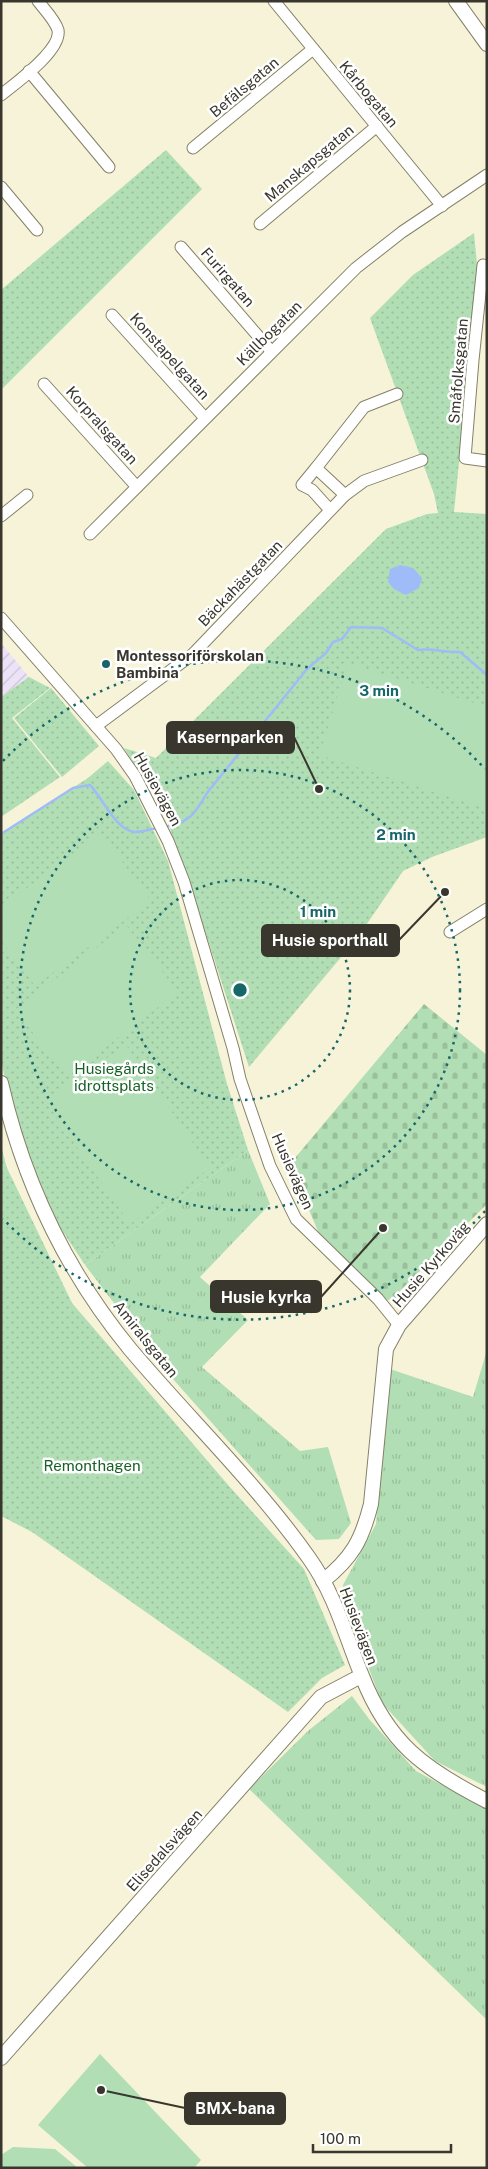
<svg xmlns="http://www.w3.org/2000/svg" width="488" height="2169" font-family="'Public Sans',sans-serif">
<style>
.industrial{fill:url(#industrial-furrows)}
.grass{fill:url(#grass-tufts)}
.cemetery{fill:url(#cemetery-stones)}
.park{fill:url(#park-dots)}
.pitch{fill:#b1deb4}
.water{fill:#9fbcf9}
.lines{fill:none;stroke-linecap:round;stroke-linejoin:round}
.stream{stroke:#9fbcf9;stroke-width:2.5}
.minor-casing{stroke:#848068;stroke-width:13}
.tertiary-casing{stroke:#848068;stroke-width:16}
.minor{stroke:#fff;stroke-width:11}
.tertiary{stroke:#fff;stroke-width:14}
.ring{fill:none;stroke:#176669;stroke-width:2.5;stroke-dasharray:2.5 5}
.poi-dot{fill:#176669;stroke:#fff;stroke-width:2}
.labels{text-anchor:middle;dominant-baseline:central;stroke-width:5;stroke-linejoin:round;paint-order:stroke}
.street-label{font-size:15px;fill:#39372d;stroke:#fff}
.poi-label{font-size:15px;font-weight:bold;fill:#39372d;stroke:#fff;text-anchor:start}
.park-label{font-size:15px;fill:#186126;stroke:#fff}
.centre{fill:#176669;stroke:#fff;stroke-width:2.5}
.ring-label{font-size:15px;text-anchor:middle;font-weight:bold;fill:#176669;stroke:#fff;stroke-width:5;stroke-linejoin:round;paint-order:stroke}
.leader{fill:none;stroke:#39372d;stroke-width:2}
.callout-dot{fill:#39372d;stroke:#fff;stroke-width:2}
.callout{fill:#39372d;stroke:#39372d;stroke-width:2}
.callout-label{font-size:16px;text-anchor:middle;font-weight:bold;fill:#fff}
</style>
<defs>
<pattern id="industrial-furrows" width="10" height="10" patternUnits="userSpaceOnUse" patternTransform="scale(1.25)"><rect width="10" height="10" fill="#ede3f8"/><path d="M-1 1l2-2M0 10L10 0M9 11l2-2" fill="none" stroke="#ccc3d5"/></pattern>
<pattern id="grass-tufts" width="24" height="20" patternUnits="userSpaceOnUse" patternTransform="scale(1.25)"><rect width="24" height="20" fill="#b1deb4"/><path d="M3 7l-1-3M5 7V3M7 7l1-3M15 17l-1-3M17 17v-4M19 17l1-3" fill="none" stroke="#99bf9b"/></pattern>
<pattern id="cemetery-stones" width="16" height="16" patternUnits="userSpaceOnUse" patternTransform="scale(1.25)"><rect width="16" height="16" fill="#b1deb4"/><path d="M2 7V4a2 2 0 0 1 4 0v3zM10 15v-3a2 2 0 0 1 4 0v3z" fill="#99bf9b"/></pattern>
<pattern id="park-dots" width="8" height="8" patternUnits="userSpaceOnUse" patternTransform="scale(1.25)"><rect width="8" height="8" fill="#b1deb4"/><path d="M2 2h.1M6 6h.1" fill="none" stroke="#99bf9b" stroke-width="1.8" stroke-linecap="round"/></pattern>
</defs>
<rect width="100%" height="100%" fill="#f7f3d8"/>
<path class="industrial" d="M1 643 29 677 1 697Z"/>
<g class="grass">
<path d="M248 1150 270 1204 200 1277 248 1320 202 1367 300 1451 328 1447 351 1523 339 1539 316 1540 164 1369 85 1265Z"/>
<path d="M487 1350V1787L435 1761 382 1703 342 1598 343 1585 376 1524 387 1368 473 1397Z"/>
<path d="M352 1696 369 1719 416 1771 487 1809V2020L249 1789 309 1730Z"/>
</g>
<path class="cemetery" d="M424 1004 487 1055V1204L399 1292 395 1299 387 1300 322 1241 290 1164Z"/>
<g class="park">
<path d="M166 150 202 189 1 390V290Z"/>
<path d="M474 233 478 275 454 512 487 514V837L432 857 403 871 358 937 249 1067 207 937 163 808 124 748 156 758 386 529 427 514 438 513 434 494 370 318 413 275Z"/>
<path d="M29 677 50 688 12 718 60 777 1 817V697Z"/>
<path d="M51 688 99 746 62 777 14 718Z"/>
<path d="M108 761 134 790 168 861 227 1084 248 1150 85 1265 49 1211 11 1110 1 1059V834L88 778Z"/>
<path d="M1 1146 7 1168 72 1303 229 1486 304 1569 345 1665 322 1678 288 1712 32 1532 1 1516Z"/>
</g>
<g class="pitch">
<path d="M348 663 487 707V809L319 755Z"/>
<path d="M101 833 151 901 35 986 1 940V907Z"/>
<path d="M126 925 178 992 67 1077 15 1010Z"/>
<path d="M126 1045 210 1168 130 1224 45 1100Z"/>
<path d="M100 2054 201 2160 194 2168H88L38 2125Z"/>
<path d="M13 2147 55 2149 78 2168H1V2155Z"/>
</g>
<path class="water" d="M400 565 413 568 422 578 419 588 406 595 394 589 388 582 390 569Z"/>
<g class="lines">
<g class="stream">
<path d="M164 827C189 823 195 814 207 793L307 669 326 653 333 642 342 639 351 627 382 628 418 650C434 648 444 653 460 652L487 675"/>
<path d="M1 834 73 788 90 785C102 797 116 831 135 832 142 832 151 829 158 828"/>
</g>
<defs>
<g id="minor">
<path d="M274 1 442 206"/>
<path d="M29 71 109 167"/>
<path d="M1 95C16 83 62 50 58 30 55 20 44 9 38 1"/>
<path d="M193 148 313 49"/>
<path d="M1 187 37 230"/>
<path d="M260 224 377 126"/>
<path d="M181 247 271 351"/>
<path d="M483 265 473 360 465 458 487 461"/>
<path d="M112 315 205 418"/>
<path d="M44 384 137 487"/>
<path d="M316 468 364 407 397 394"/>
<path d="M345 495 364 481 422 460"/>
<path d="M1 516 27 495"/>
<path d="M90 534 356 268 402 232 487 175"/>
<path d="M1 618 116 749 135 776 168 841 184 882 233 1048 240 1079 270 1166 296 1219 378 1299 399 1325"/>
<path d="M96 726 193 654 345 495 316 468 302 485 312 490 330 510"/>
<path d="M450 932 487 909"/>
</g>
<g id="tertiary">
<path d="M456 1 487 44"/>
<path d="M1 1083C23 1180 66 1271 130 1349 189 1419 256 1483 309 1558 336 1596 345 1635 362 1676 388 1743 424 1769 487 1801"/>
<path d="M323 1581C352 1558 362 1540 371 1504L386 1349 399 1325 487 1224"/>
<path d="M1 2058 321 1697 361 1676"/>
</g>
</defs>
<use href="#minor" class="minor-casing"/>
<use href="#tertiary" class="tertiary-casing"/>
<use href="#minor" class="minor"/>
<use href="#tertiary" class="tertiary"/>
</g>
<g class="ring">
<circle cx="240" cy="990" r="110"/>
<circle cx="240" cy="990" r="220"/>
<path d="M485 1211A330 330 0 0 1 3 1219M3 761A330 330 0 0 1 485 769"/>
</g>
<circle class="poi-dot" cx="106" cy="664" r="5"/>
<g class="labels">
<g class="street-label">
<text transform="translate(244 87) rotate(-40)">Befälsgatan</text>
<text transform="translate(369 94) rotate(50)">Kårbogatan</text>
<text transform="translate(309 163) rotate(-40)">Manskapsgatan</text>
<text transform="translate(228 277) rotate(49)">Furirgatan</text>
<text transform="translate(269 333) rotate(-45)">Källbogatan</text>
<text transform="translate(170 356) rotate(48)">Konstapelgatan</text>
<text transform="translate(458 371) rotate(-85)">Småfolksgatan</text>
<text transform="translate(102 425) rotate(48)">Korpralsgatan</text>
<text transform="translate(240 583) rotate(-46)">Bäckahästgatan</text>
<text transform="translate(158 789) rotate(61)">Husievägen</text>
<text transform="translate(293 1171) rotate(66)">Husievägen</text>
<text transform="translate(431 1264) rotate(-49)">Husie Kyrkoväg</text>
<text transform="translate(146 1339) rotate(51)">Amiralsgatan</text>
<text transform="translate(359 1626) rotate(69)">Husievägen</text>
<text transform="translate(164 1850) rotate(-48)">Elisedalsvägen</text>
</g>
<g class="poi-label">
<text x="116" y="655">Montessoriförskolan<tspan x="116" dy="17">Bambina</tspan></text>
</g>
<g class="park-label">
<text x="114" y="1068">Husiegårds<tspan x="114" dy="17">idrottsplats</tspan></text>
<text x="92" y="1465">Remonthagen</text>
</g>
</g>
<circle cx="240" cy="990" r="8" class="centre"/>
<g class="ring-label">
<text x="379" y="696">3 min</text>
<text x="396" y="840">2 min</text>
<text x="318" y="917">1 min</text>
</g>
<path class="leader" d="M319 789L294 737M445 892L399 940M383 1228L321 1297M101 2090L185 2108"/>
<g class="callout-dot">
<circle cx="319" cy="789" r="5"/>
<circle cx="445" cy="892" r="5"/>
<circle cx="383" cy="1228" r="5"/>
<circle cx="101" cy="2090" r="5"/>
</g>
<g class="callout">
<rect x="167" y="722" width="127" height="31" rx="5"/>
<rect x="262" y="925" width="137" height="31" rx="5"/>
<rect x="211" y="1281" width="110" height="31" rx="5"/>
<rect x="185" y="2093" width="100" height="31" rx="5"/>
</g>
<g class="callout-label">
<text x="230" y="743">Kasernparken</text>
<text x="330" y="946">Husie sporthall</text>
<text x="266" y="1303">Husie kyrka</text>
<text x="235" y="2114">BMX-bana</text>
</g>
<rect width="488" height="2169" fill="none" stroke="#39372d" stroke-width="5"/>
<path d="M313 2144v8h138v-8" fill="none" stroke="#39372d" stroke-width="2.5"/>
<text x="320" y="2144" font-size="15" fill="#39372d" stroke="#ffffff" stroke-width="4" paint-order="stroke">100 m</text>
</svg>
